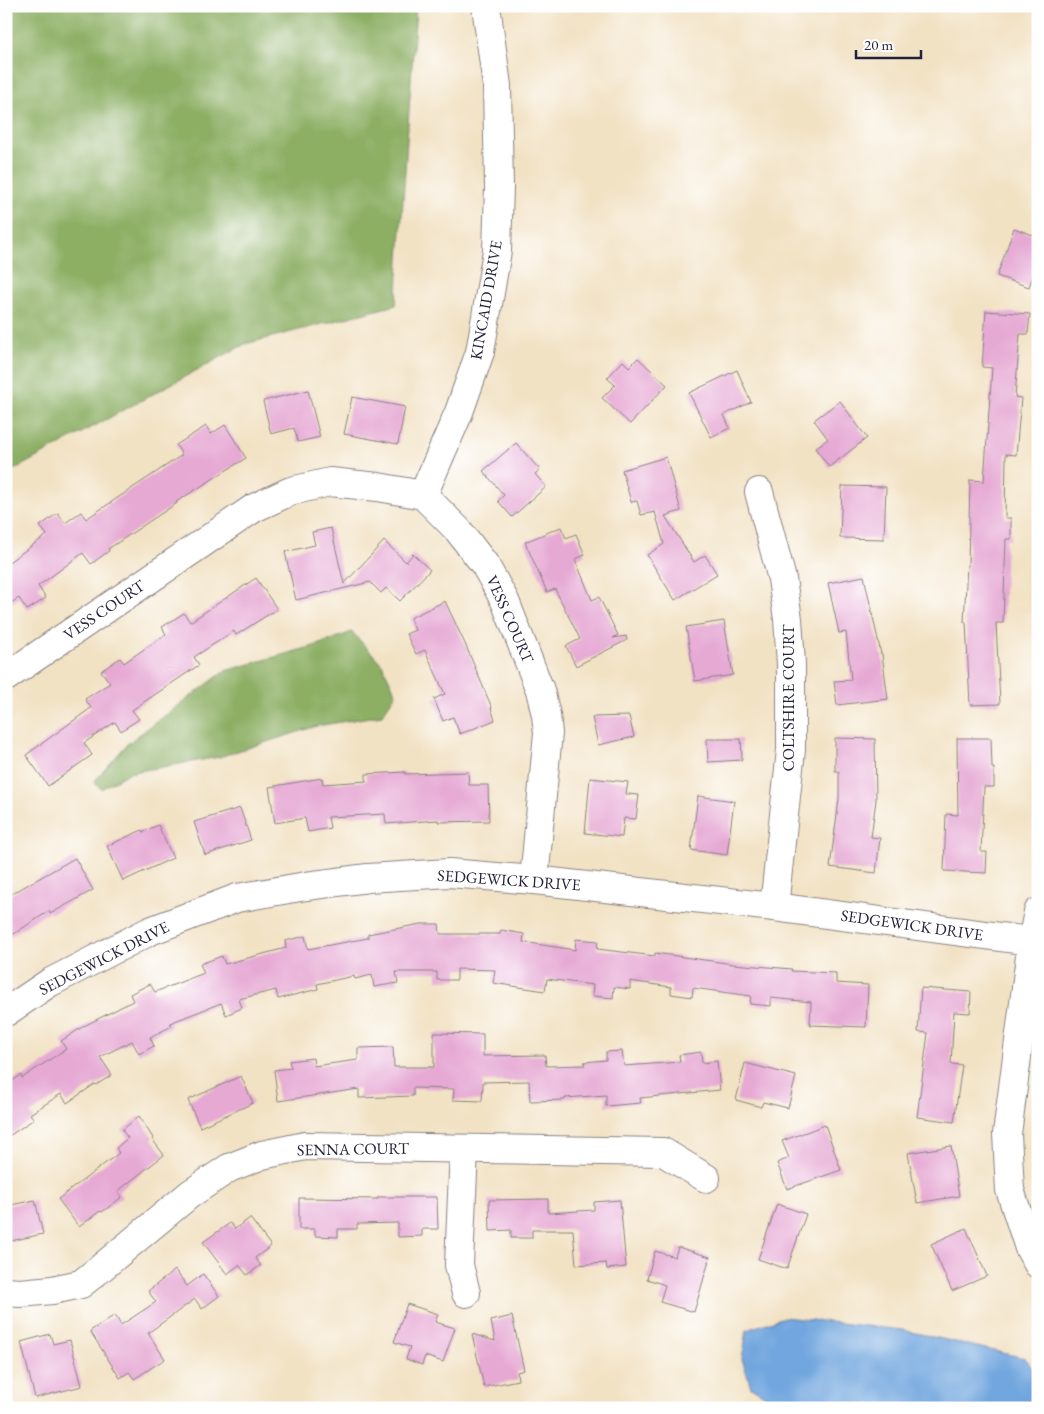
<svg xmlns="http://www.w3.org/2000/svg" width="1044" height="1414" font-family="'EB Garamond',serif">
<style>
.forest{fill:#8caf63;stroke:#57684f}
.water{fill:#71a6de;stroke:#4a648c}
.building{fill:#e6a9d4}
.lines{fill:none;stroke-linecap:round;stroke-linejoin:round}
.minor-casing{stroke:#8a8280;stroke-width:30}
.minor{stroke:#fff;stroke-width:28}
.labels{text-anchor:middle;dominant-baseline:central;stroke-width:4;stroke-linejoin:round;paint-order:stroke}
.street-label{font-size:16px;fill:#22223b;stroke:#fff}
</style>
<rect width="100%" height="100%" fill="#fff"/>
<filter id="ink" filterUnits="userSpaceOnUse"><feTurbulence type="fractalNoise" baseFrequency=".02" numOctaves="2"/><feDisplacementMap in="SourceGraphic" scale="10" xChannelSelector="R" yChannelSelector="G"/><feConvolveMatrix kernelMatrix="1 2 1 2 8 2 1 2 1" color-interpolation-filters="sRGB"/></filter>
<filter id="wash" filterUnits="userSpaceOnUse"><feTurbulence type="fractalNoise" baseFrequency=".0096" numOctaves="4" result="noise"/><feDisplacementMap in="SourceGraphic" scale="20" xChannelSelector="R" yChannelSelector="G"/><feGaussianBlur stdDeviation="1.12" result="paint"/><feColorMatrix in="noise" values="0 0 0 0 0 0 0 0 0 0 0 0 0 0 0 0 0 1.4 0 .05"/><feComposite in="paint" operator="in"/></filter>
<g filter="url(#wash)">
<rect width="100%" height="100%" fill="#f2e2c4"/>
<g class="forest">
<path d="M6 6H416L396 305 245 344 6 474Z"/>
<path d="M352 632 382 664 396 694 382 715 317 726 219 757 128 773 101 789 94 782 128 743 225 671 314 646Z"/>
</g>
<path class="water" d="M784 1317 903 1330 1025 1358 1038 1376V1408H785L751 1387 742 1359 747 1330Z"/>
<g id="blocks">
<g class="building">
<path d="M1014 228 1038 237V263L1029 287 997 276Z"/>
<path d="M986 311 1030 314 1028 334H1020L1015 397 1021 398 1016 455 1006 454 1005 518H1011V539H1006L1003 623H996L1000 704 970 705 966 622H964L967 565H968L970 480 984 481 992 368 982 367Z"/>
<path d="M638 358 667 385 630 424 602 398 615 385 607 378 623 361 629 367Z"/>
<path d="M737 370 751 402 724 415 730 428 711 437 689 393Z"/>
<path d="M308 390 320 437 298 442 294 428 271 434 263 401Z"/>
<path d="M352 397 405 407 398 444 344 434Z"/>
<path d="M840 401 867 438 829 467 815 448 828 439 814 420Z"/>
<path d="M225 425 246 458 176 502 177 503 108 549 109 551 91 564 83 553 38 586 46 598 27 610 19 598 6 606V564L47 535 40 526 58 513 65 523 81 512 86 519 182 455 176 445 206 426 211 434Z"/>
<path d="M516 443 540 470 535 474 546 487 512 517 498 501 504 495 483 471Z"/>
<path d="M666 457 681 511 665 516 694 562 705 555 717 574 675 600 647 555 664 544 655 512 641 515 637 501 631 502 622 470Z"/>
<path d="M842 486 886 487 884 539 840 538Z"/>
<path d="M561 527 566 538 576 534 585 555 575 559 592 600 599 597 618 635 613 638 626 636 627 640 576 666 566 646 580 639 555 589 547 592 525 542Z"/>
<path d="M331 528 344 584 384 541 406 562 413 554 430 570 400 601 386 588 381 593 370 582 296 600 285 552 315 545 312 532Z"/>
<path d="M864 576 881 654H882L888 699 837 705 834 681 851 680 846 632 839 633 828 583Z"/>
<path d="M256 578 277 609 236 635 234 631 194 657 199 665 132 710 139 719 121 731 115 722 84 743 92 755 48 786 26 755 91 708 85 699 110 683 101 671 120 658 124 663 166 634 162 627 184 613 190 622Z"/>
<path d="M445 601 466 646 492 708H491L495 720 460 734 453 717 443 721 434 699 445 694 425 650 416 654 406 634 415 630 410 618Z"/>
<path d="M724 621 733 675 695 681 686 627Z"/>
<path d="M629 716 634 737 598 745 592 717Z"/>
<path d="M835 738 875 739 876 800 871 837 880 838 876 873 830 867 839 799V771H835Z"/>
<path d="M957 738H991L992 768H994V787H984L981 852H987L986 873 944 871 946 814 958 815Z"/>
<path d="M707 739H741L742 760 708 762Z"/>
<path d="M405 772V774L468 772 469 785H488L489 821 438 822V820L386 824 385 814 328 817 330 828 308 832 305 818 275 823 269 787 322 778 323 784 366 781V774Z"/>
<path d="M590 778 628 782 626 794 639 795 636 819 624 818 622 837 585 833Z"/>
<path d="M698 796 734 801 727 855 691 850Z"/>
<path d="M240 808 251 840 205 855 194 822Z"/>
<path d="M158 825 173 858 123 881 107 846 142 830 143 832Z"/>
<path d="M75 858 93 890 50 914 49 911 6 939V897Z"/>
<path d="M421 924H439L440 934H500L501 930 524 934 523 942 575 950 576 939 598 941 597 949 655 956V953L733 964 792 969 791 971 836 973V983L868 985 866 1027 810 1025 811 1002 771 998V1006L750 1004 751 996 693 988 692 997 671 994V987L630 981V989L614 987 613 998 592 996 593 985 547 979 545 991 493 983 495 970 457 969V980H437V972H396L398 983 374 987 372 975 355 979 354 976 317 984 318 989 278 999 276 990 239 999 242 1008 226 1015 221 1003 170 1023 172 1026 150 1037 154 1046 139 1054 132 1041 100 1057 112 1075 96 1085 95 1084 67 1103 61 1094 30 1114 34 1119 6 1138V1085L21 1075 22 1078 66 1049 61 1041 84 1026 133 1001 130 994 150 984 155 992 204 973 200 964 222 956 225 964 286 948 285 941 305 936 308 949 368 938V934Z"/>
<path d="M921 988 971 992 970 1013 954 1012 951 1064 962 1065 954 1122 917 1117 928 1033 918 1032Z"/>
<path d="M434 1033 483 1034V1056L545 1055 546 1066 585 1065 584 1062 606 1060V1052L622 1051 624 1066 680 1062 679 1055 701 1052 702 1063 717 1061 720 1090 640 1098 641 1103 606 1106V1095L565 1098V1100L530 1101 529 1081 483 1082 482 1101 453 1100 454 1089 413 1088V1096L359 1098V1089L278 1101 274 1070 291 1068 289 1061 313 1058 314 1066 358 1060V1048L393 1047 394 1067H434Z"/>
<path d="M745 1063 796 1076 788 1108 763 1102 761 1107 736 1100Z"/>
<path d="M241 1076 253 1103 200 1127 188 1100Z"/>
<path d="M139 1116 153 1138 152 1139 164 1155 118 1191 122 1197 102 1212 100 1211 79 1227 58 1199 119 1153 116 1148 128 1138 122 1130Z"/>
<path d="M825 1125 841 1170 787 1189 777 1163 789 1158 782 1141Z"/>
<path d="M951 1146 959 1196 917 1203 908 1153Z"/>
<path d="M378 1197H437L438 1229H422V1236L398 1237V1223L357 1224V1229H338V1237L315 1236V1229H299V1198L378 1199Z"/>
<path d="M548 1199V1213L594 1210V1202L620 1200 626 1267 607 1269 606 1263 576 1265 573 1230H532V1238H511V1230L490 1231 489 1200Z"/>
<path d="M35 1200 43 1234 6 1242V1206Z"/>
<path d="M777 1204 806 1214 787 1269 758 1259Z"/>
<path d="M250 1218 271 1246 255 1258 261 1265 247 1275 239 1265 227 1274 203 1242 230 1223 235 1229Z"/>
<path d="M966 1228 987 1276 952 1291 931 1244Z"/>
<path d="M678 1247 710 1257 694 1312 660 1302 665 1285 647 1279 655 1251 675 1257Z"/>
<path d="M175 1270 187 1286 203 1274 219 1296 202 1309 195 1299 148 1333 165 1359 134 1379 129 1372 120 1378 90 1331 115 1315 121 1325 156 1302 148 1291Z"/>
<path d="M407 1304 438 1314 435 1322 455 1328 443 1362 425 1356 422 1365 406 1359 410 1347 394 1342Z"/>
<path d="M512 1316 524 1370 517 1372 518 1380 484 1387 472 1334 495 1341 491 1321Z"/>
<path d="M50 1334 53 1344 70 1340 82 1386 35 1398 21 1342Z"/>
</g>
</g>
</g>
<g filter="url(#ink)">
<use href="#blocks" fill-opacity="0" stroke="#8a8280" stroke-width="1"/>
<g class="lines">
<defs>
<g id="minor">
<path d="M759 492 782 579 788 619 791 664V750L774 907"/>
<path d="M423 495 459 412 480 352 497 251 499 187 497 86 486 6"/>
<path d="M6 677 254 508 291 491 330 482 378 487 423 495 458 530 485 565 505 601 540 690 546 715 548 733 534 880"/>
<path d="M1038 912 1032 941 1007 1134 1010 1190 1029 1248 1038 1264"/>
<path d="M6 1012 49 983 150 931 237 898 306 886 368 878 449 873 534 880 774 907 1038 942"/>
<path d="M464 1149 459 1265 466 1293"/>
<path d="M6 1292 20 1293 52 1290 81 1284 101 1268 190 1194 229 1168 262 1155 305 1146 663 1152 706 1178"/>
</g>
</defs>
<use href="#minor" class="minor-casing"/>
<use href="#minor" class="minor"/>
</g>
</g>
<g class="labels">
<g class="street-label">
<text transform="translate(486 300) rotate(-80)">KINCAID DRIVE</text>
<text transform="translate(104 610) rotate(-34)">VESS COURT</text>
<text transform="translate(510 619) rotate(66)">VESS COURT</text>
<text transform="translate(788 698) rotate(-90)">COLTSHIRE COURT</text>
<text transform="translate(509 880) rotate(4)">SEDGEWICK DRIVE</text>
<text transform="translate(912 925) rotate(8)">SEDGEWICK DRIVE</text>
<text transform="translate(104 958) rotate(-27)">SEDGEWICK DRIVE</text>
<text transform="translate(353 1149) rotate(-1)">SENNA COURT</text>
</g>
</g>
<rect width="1044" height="1414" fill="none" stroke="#fff" stroke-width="25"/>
<path d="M856 50v8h65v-8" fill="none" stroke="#22223b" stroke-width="2.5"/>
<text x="864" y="50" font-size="15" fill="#22223b" stroke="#ffffff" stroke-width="4" paint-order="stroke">20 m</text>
</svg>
